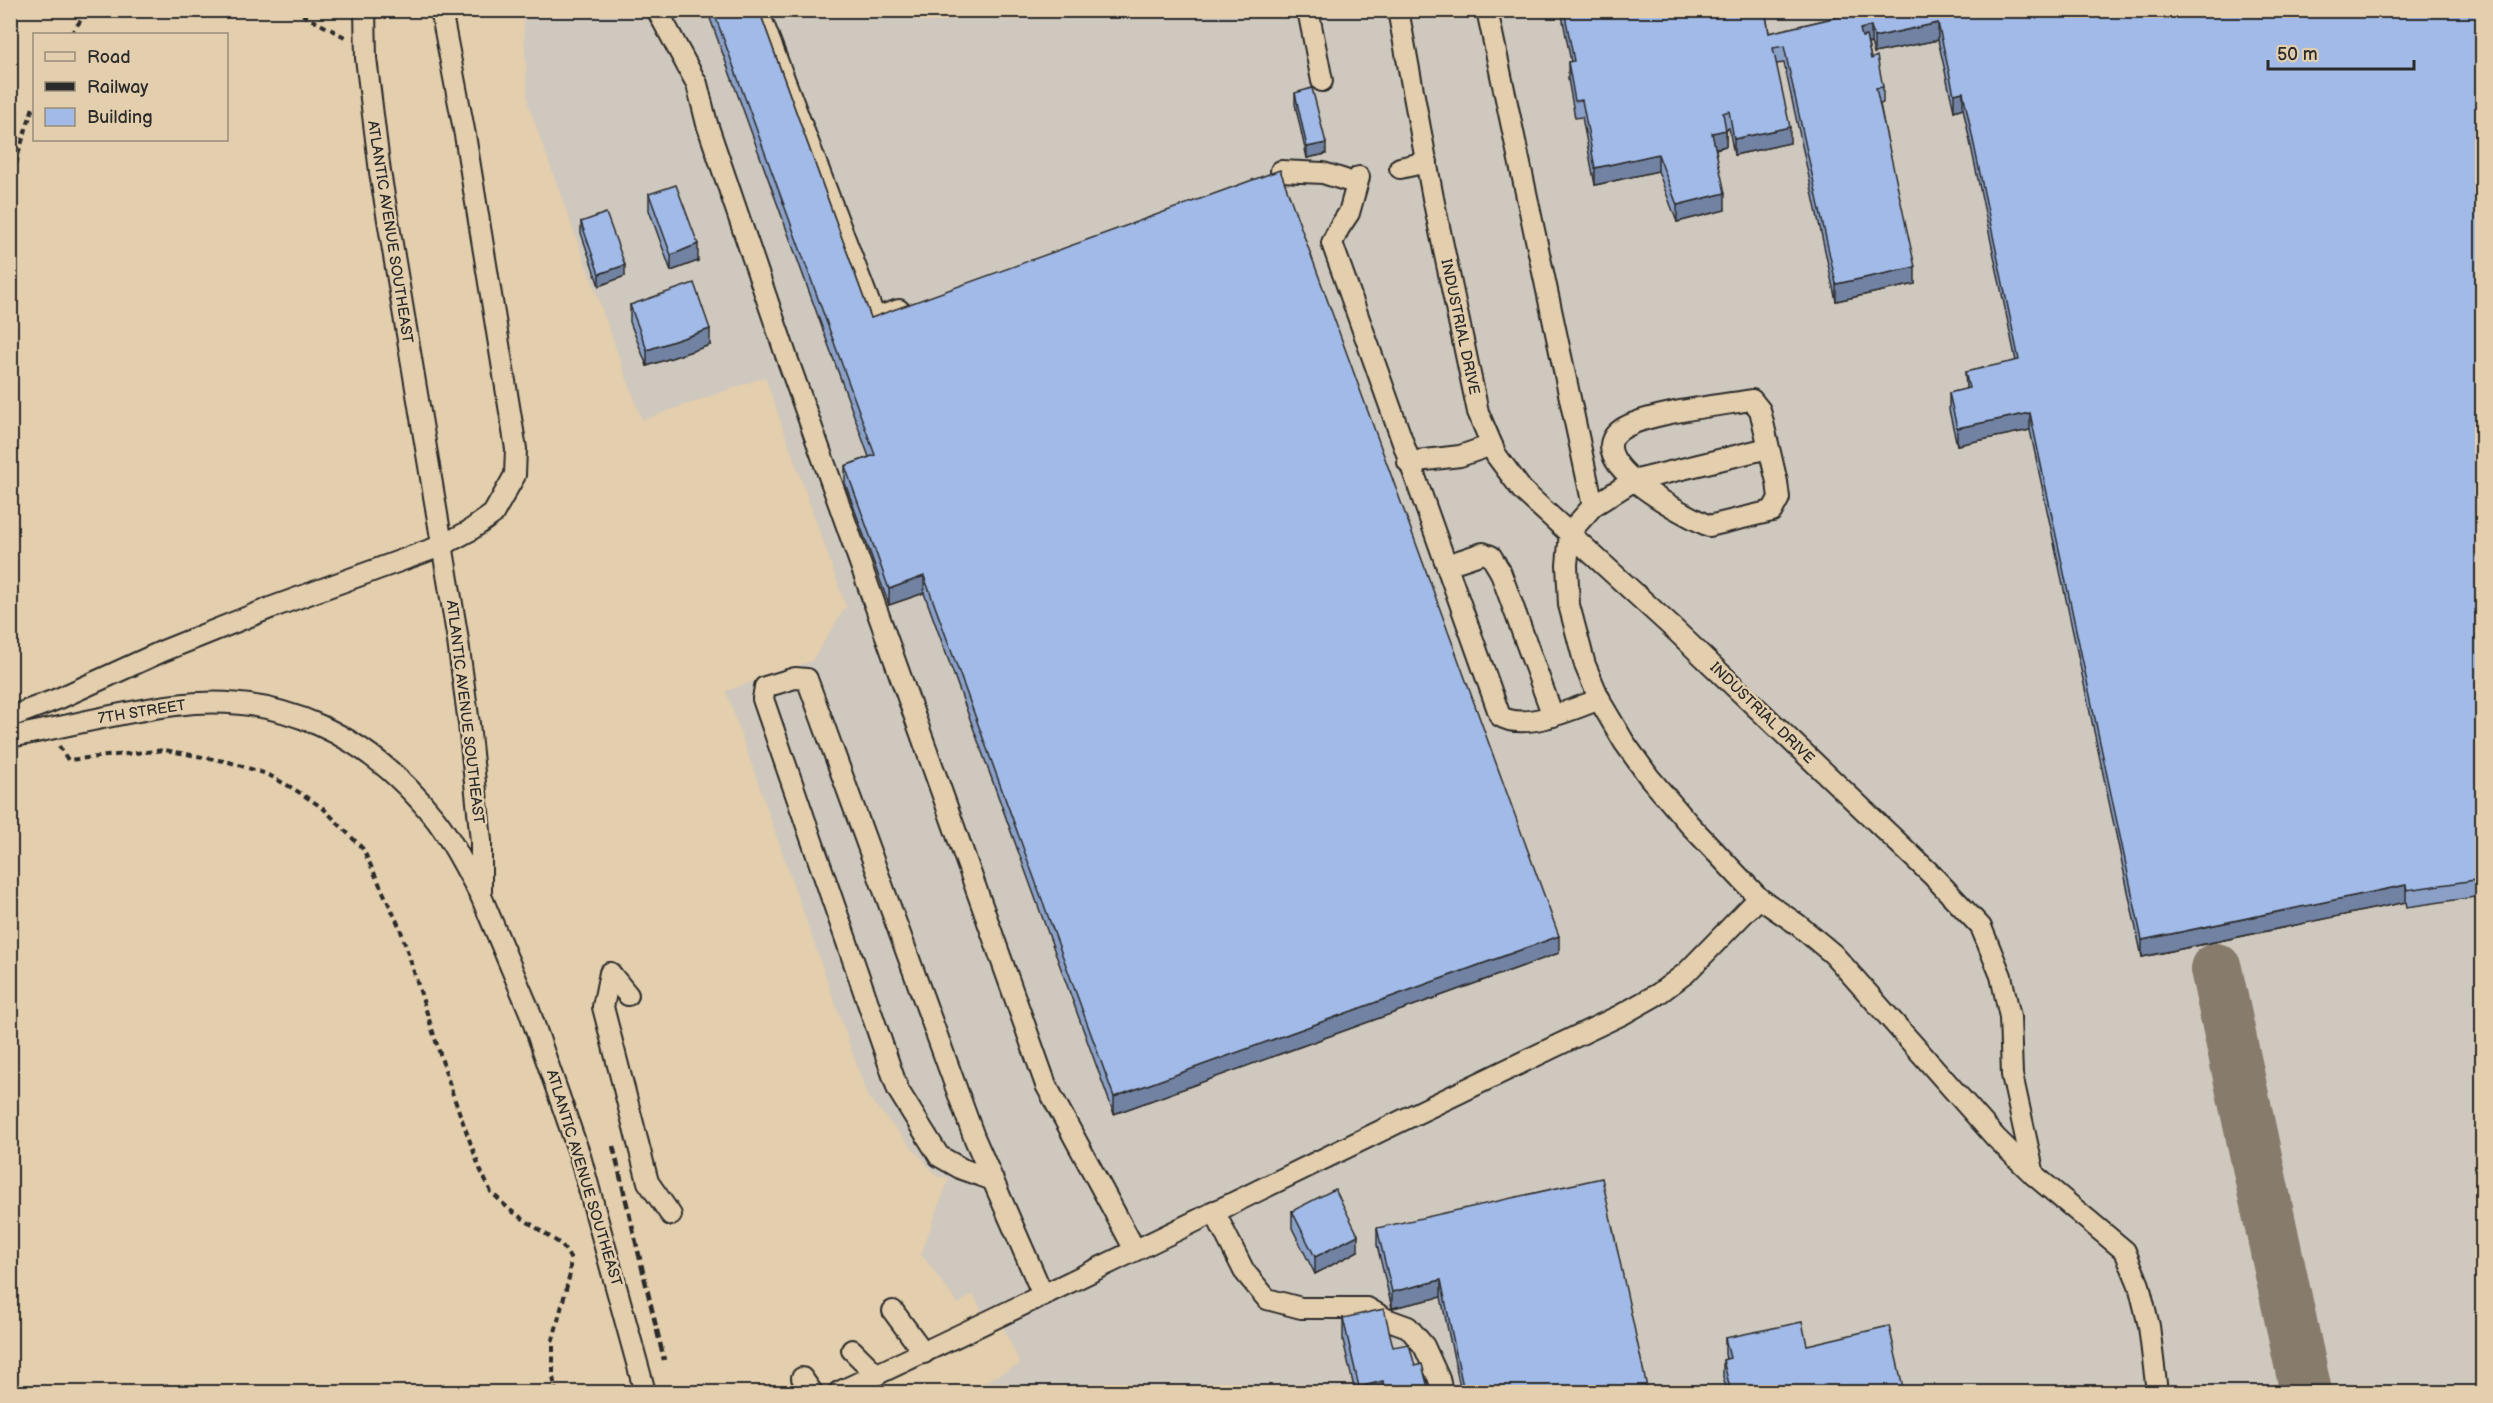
<svg xmlns="http://www.w3.org/2000/svg" width="2493" height="1403" font-family="'Balsamiq Sans',sans-serif">
<style>
.built{fill:#cfc8be}
.lines{fill:none;stroke-linecap:round;stroke-linejoin:round}
.taxiway{stroke:#877c6c;stroke-width:52}
.minor-casing{stroke:#2b2b2b;stroke-width:24}
.path{stroke:#2b2b2b;stroke-width:4;stroke-dasharray:6 4.5;stroke-linecap:butt}
.minor{stroke:#e3cead;stroke-width:20}
.rail{stroke:#2b2b2b;stroke-width:4.5;stroke-dasharray:9 4.5;stroke-linecap:butt}
.wall{fill:#8aa0c7;stroke:#2b2b2b;stroke-width:1.5}
.shaded-wall{fill:#7182a2;stroke:#2b2b2b;stroke-width:1.5}
.building{fill:#a1bae7;stroke:#2b2b2b;stroke-width:1.5}
.labels{text-anchor:middle;dominant-baseline:central;stroke-width:5;stroke-linejoin:round;paint-order:stroke}
.street-label{font-size:15px;fill:#2b2b2b;stroke:#e3cead}
</style>
<rect width="100%" height="100%" fill="#e3cead"/>
<filter id="ink" filterUnits="userSpaceOnUse"><feTurbulence type="fractalNoise" baseFrequency=".0167" numOctaves="2"/><feDisplacementMap in="SourceGraphic" scale="12" xChannelSelector="R" yChannelSelector="G"/><feConvolveMatrix kernelMatrix="1 2 1 2 8 2 1 2 1" color-interpolation-filters="sRGB"/></filter>
<g filter="url(#ink)">
<path class="built" d="M523 11H2482V1392H966L1020 1364 998 1315 986 1319 973 1294 958 1304 921 1254 949 1178 938 1177 868 1097 726 691 812 661 846 606 765 377 642 420 528 104Z"/>
<g class="lines">
<path class="taxiway" d="M2216 969 2306 1392"/>
<defs>
<g id="minor">
<path d="M365 10 366 58 380 172 457 634 469 724 481 841V896L529 1010 580 1156 645 1392"/>
<path d="M657 10 697 84 707 124 787 358 1046 1085 1135 1250"/>
<path d="M758 10 875 318 899 310"/>
<path d="M1308 10 1322 81"/>
<path d="M1398 10 1433 198 1478 412 1496 455 1522 490 1673 628 1932 875 1981 927 2001 976 2010 1017 2012 1075 2034 1175 2125 1251 2139 1285 2149 1326 2157 1392"/>
<path d="M1487 10 1593 506 1570 532 1567 565 1569 605 1585 665 1601 703 1624 742 1649 777 1689 824 1759 898 1797 924 1833 954 1996 1138 2034 1175"/>
<path d="M1400 168 1427 162"/>
<path d="M1281 171 1323 173 1345 180"/>
<path d="M1359 177 1349 213 1339 228 1332 243 1500 716C1524 732 1575 708 1600 699"/>
<path d="M1752 400 1760 410 1777 482 1779 498 1772 511 1709 526C1687 516 1576 460 1622 429 1645 413 1722 405 1752 400Z"/>
<path d="M1408 462 1460 456 1492 445"/>
<path d="M1593 506 1633 481 1768 448"/>
<path d="M1447 565 1483 553 1491 556 1500 571 1553 716"/>
<path d="M10 717 60 698 163 651 270 608 441 546 469 531 493 514 515 475 516 449 465 135 441 10"/>
<path d="M10 737C65 727 120 712 175 705 280 691 369 736 433 816 452 839 465 868 480 894"/>
<path d="M610 973 603 1007 648 1182 671 1215"/>
<path d="M610 973 628 995"/>
<path d="M993 1180 962 1169 939 1156 898 1090 763 699 765 687 795 678 807 679 974 1137 1043 1295"/>
<path d="M1214 1211 1244 1271 1267 1299 1301 1308H1367L1386 1319 1408 1327 1424 1346 1439 1379 1442 1392"/>
<path d="M893 1311 924 1353"/>
<path d="M852 1350 877 1375"/>
<path d="M802 1378 812 1392"/>
<path d="M839 1392C1101 1270 1360 1139 1621 1015L1658 994 1686 973 1759 898"/>
</g>
</defs>
<use href="#minor" class="minor-casing"/>
<g class="path">
<path d="M293 10 347 38"/>
<path d="M71 34 88 10"/>
<path d="M10 195 19 151 34 104"/>
<path d="M59 746 68 760 165 750 229 762 267 774 294 789 323 808 363 849 400 928 453 1095 480 1169 491 1192 510 1210 562 1245 570 1258V1274L553 1340V1377L556 1392"/>
</g>
<use href="#minor" class="minor"/>
<path class="rail" d="M613 1146 664 1360"/>
</g>
<g class="wall">
<path d="M707 10H759L871 318 1559 953 1114 1114 924 593 889 605 845 483V466L869 457Z"/>
<path d="M1561 10H1765L1769 33 1866 10H2482V896L2407 907 2406 902 2142 957 2030 430 1957 445 1949 410V393L1966 389 1965 372 2016 361 1963 108 1954 111 1938 40 1874 53 1871 43 1868 44 1871 59 1883 87V103L1880 104 1915 284 1836 301 1784 63 1776 64 1790 143 1734 155 1729 128 1726 129V146L1716 149 1725 210 1677 222 1658 171 1595 185 1582 117 1575 118 1568 79V62H1571Z"/>
<path d="M1295 93 1326 154 1307 158 1295 104Z"/>
<path d="M649 194 698 261 671 271 649 210Z"/>
<path d="M581 222 625 276 599 286 581 233Z"/>
<path d="M630 305 710 345 647 366 630 322Z"/>
<path d="M1292 1211 1358 1251 1315 1274 1292 1228Z"/>
<path d="M1377 1228 1648 1392H1461L1441 1297 1392 1308 1377 1245Z"/>
<path d="M1343 1318 1393 1347 1415 1366 1429 1392H1355L1343 1340Z"/>
<path d="M1725 1338 1807 1345 1904 1392H1727L1723 1377V1360L1726 1359 1725 1354Z"/>
</g>
<g class="shaded-wall">
<path d="M1938 23V40L1874 53V37Z"/>
<path d="M1871 26V43L1860 45V29Z"/>
<path d="M1963 92V108L1954 111V94Z"/>
<path d="M1790 127V143L1734 155V139Z"/>
<path d="M1726 130V146L1712 149V133Z"/>
<path d="M1326 143V154L1307 158V147Z"/>
<path d="M1658 154V171L1595 185V168Z"/>
<path d="M1725 193V210L1677 222V205Z"/>
<path d="M698 244V261L671 271V255Z"/>
<path d="M625 265V276L599 286V274Z"/>
<path d="M1915 267V284L1836 301V284Z"/>
<path d="M710 329V345L647 366V350Z"/>
<path d="M2030 413V430L1957 445V428Z"/>
<path d="M924 576V593L889 605V589Z"/>
<path d="M2406 885V902L2142 957V940Z"/>
<path d="M1559 936V953L1114 1114V1097Z"/>
<path d="M1358 1235V1251L1315 1274V1257Z"/>
<path d="M1441 1280V1297L1392 1308V1292Z"/>
<path d="M1383 1381V1392H1359V1387Z"/>
<path d="M1401 1389V1392H1386Z"/>
</g>
<g class="building">
<path d="M713 10H759L871 318 1280 170 1559 936 1114 1097 924 576 889 589 845 466 875 455Z"/>
<path d="M1564 10H1765L1769 33 1868 10H2482V879L2407 890 2406 885 2142 940 2030 413 1957 428 1949 393 1969 388 1965 372 2019 360 1963 92 1954 94 1938 23 1874 37 1871 26 1860 29 1862 37 1866 36 1871 59 1877 56 1883 87 1876 88 1915 267 1836 284 1784 46 1773 48 1790 127 1734 139 1729 111 1723 113 1726 130 1712 133 1725 193 1677 205 1658 154 1595 168 1582 100 1575 101 1568 62 1574 61Z"/>
<path d="M1312 88 1326 143 1307 147 1295 93Z"/>
<path d="M676 185 698 244 671 255 649 194Z"/>
<path d="M606 213 625 265 599 274 581 222Z"/>
<path d="M694 283 710 329 647 350 630 305Z"/>
<path d="M1602 1178 1648 1392H1464L1441 1280 1392 1292 1377 1228Z"/>
<path d="M1335 1189 1358 1235 1315 1257 1292 1211Z"/>
<path d="M1384 1309 1393 1347 1409 1344 1415 1366 1422 1364 1429 1392H1402L1401 1389 1385 1392 1383 1381 1359 1387 1343 1318Z"/>
<path d="M1802 1322 1807 1345 1889 1326 1904 1392H1731L1723 1360 1730 1358 1725 1338Z"/>
</g>
</g>
<g class="labels">
<g class="street-label">
<text transform="translate(390 232) rotate(81)">ATLANTIC AVENUE SOUTHEAST</text>
<text transform="translate(1460 327) rotate(78)">INDUSTRIAL DRIVE</text>
<text transform="translate(142 712) rotate(-9)">7TH STREET</text>
<text transform="translate(465 712) rotate(83)">ATLANTIC AVENUE SOUTHEAST</text>
<text transform="translate(1762 713) rotate(44)">INDUSTRIAL DRIVE</text>
<text transform="translate(584 1178) rotate(73)">ATLANTIC AVENUE SOUTHEAST</text>
</g>
</g>
<rect width="2493" height="1403" fill="none" stroke="#e3cead" stroke-width="36"/>
<rect x="18" y="18" width="2457" height="1367" fill="none" stroke="#2b2b2b" stroke-width="2" filter="url(#ink)"/>
<rect x="33" y="33" width="195" height="108" fill="#e3cead" stroke="#998d79" stroke-width="1.5"/>
<rect x="45" y="52" width="30" height="9" fill="#e3cead" stroke="#998d79" stroke-width="1.5"/>
<text x="87" y="63" font-size="18" fill="#2b2b2b">Road</text>
<rect x="45" y="82" width="30" height="9" fill="#2b2b2b" stroke="#998d79" stroke-width="1.5"/>
<text x="87" y="93" font-size="18" fill="#2b2b2b">Railway</text>
<rect x="45" y="108" width="30" height="18" fill="#a1bae7" stroke="#998d79" stroke-width="1.5"/>
<text x="87" y="123" font-size="18" fill="#2b2b2b">Building</text>
<path d="M2268 60v9h146v-9" fill="none" stroke="#2b2b2b" stroke-width="3"/>
<text x="2277" y="60" font-size="18" fill="#2b2b2b" stroke="#e3cead" stroke-width="4.5" paint-order="stroke">50 m</text>
</svg>
